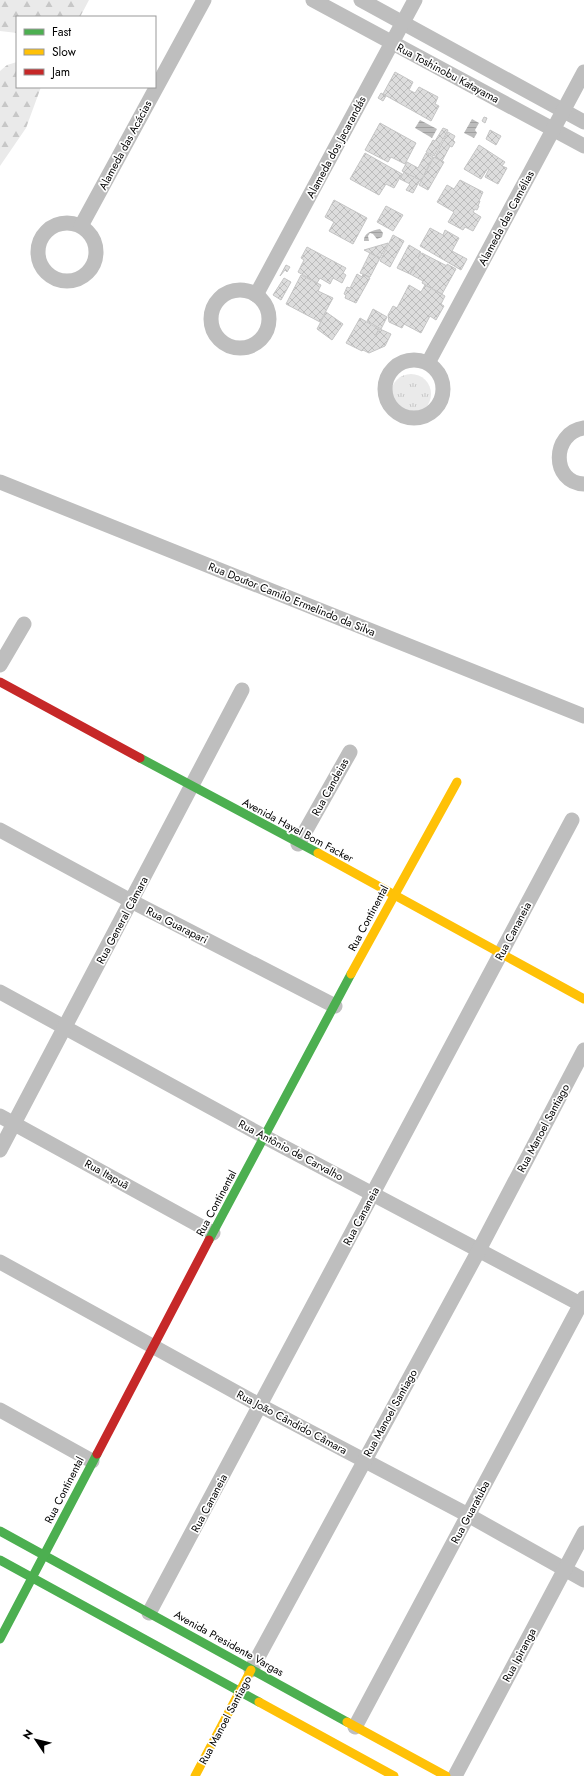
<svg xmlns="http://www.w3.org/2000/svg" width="584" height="1776" font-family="Jost,sans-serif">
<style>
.grass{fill:url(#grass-tufts)}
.forest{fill:url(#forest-firs)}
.water{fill:url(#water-rules)}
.building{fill:url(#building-cross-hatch);stroke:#c5c5c5}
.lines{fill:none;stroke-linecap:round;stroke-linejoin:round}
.street{stroke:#bebebe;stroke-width:15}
.fast{stroke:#4caf50;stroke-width:9}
.slow{stroke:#ffc107;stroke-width:9}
.jam{stroke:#c62828;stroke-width:9}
.labels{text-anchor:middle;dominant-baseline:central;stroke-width:3.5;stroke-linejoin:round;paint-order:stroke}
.street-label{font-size:11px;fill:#000;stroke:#fff}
</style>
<defs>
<pattern id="grass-tufts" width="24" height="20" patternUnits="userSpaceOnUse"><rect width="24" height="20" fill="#eaeaea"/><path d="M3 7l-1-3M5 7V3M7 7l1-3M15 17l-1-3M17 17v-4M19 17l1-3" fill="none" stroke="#c7c7c7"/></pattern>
<pattern id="forest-firs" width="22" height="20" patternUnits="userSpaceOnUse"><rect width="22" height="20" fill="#eaeaea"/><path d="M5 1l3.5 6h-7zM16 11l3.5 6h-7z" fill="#c7c7c7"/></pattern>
<pattern id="water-rules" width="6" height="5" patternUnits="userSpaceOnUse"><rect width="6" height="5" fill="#bcbcbc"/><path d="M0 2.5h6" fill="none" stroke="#a0a0a0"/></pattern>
<pattern id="building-cross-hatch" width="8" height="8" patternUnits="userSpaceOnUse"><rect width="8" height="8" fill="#ddd"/><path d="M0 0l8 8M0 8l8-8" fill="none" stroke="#bcbcbc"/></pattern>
</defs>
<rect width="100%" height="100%" fill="#fff"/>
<circle class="grass" cx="411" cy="394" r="20"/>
<g class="forest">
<path d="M0 0H89L80 17H17V33L0 31Z"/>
<path d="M17 62V87H41L26 128 0 166V71L7 65Z"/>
</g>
<g class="water">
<path d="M472 119 479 123 475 130 477 133 474 138 464 133Z"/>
<path d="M420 120 437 129 432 138 415 128Z"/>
<path d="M380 229 383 233 382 237 377 239 373 234 370 233 368 236 369 241H364C363 233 373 230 380 229Z"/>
</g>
<g class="building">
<path d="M395 72 413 82 409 90 415 93 419 87 438 97 435 104 439 106 431 121 383 94Z"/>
<path d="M381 93 386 96 383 101 378 98Z"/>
<path d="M484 117 487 118 485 123 482 121Z"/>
<path d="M380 123 416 143 405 164 391 157 388 162 365 150Z"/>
<path d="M443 128 448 130 434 156 426 152 433 140 435 141Z"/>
<path d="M490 130 501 136 496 145 486 139Z"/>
<path d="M448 132 455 136 453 140 455 142 452 147 450 146 442 161 435 157Z"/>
<path d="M479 145 505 162 502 166 507 168 498 184 485 177 489 169 488 168 481 179 464 169Z"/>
<path d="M365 153 402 174 394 188 386 184 379 195 350 179Z"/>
<path d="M426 153 433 157 421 181 402 171 407 162 418 168Z"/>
<path d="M434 157 444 162 428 190 419 185Z"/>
<path d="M404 172 420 180 413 193 406 190 410 184 400 179Z"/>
<path d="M460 180 483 192 479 201H480L478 206H479L477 210 475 209 473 212 481 217 473 231 465 227 463 230 448 222 454 212 437 202 447 185 454 189Z"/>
<path d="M334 200 367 218 353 244 329 231 334 222 325 217Z"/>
<path d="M386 206 403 215 393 231 377 222Z"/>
<path d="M430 228 443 235 445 230 459 238 452 251 467 259 461 270 420 246Z"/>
<path d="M393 235 404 241 390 267 380 261Z"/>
<path d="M388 243 380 258 364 250Z"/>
<path d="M409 245 421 252 418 258 422 253 447 266V264L456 269 442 294 422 283 423 281 410 274 415 265 410 274 397 268Z"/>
<path d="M307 247 346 268 343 273 346 275 342 283 333 278 330 284 320 278 317 283 298 272 304 260 301 258Z"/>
<path d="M370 253 380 258 370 277 360 273Z"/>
<path d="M286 265 290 267 287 272 285 270 280 276Z"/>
<path d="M357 274 362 277 363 274 370 278 356 303 345 298 346 295 344 294 347 287 350 288Z"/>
<path d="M301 275 321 285 318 291 333 298 320 322 286 304Z"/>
<path d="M284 278 291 282 281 300 273 295Z"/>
<path d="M409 285 421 292 425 285 445 296 441 304 444 306 436 320 430 316 421 333 404 324 402 328 389 322 388 315 393 306 397 308Z"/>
<path d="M373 309 387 317 381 329 367 321Z"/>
<path d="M326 312 343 324 332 340 317 329Z"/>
<path d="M360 318 379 329 375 336 380 329 391 334 385 346 369 353 363 350 362 351 346 343Z"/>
</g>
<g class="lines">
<g class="street">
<path d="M313 0 584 146"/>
<path d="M361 0 584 122"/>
<circle cx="67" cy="252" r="29"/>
<path d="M81 226 204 0"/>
<circle cx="240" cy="319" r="29"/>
<path d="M256 295 415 0"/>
<circle cx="414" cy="389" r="29"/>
<path d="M428 363 584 72"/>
<path d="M584 428C551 433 551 483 584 484"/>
<path d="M0 482 584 716"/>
<path d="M0 665 24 624"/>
<path d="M0 830 131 901 335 1006"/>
<path d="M298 844 350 752"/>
<path d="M0 992 265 1137 584 1306"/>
<path d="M0 1116 213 1233"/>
<path d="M0 1150 242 690"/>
<path d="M0 1262 261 1406 468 1515 584 1580"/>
<path d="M0 1410 92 1461"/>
<path d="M149 1613 572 820"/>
<path d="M251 1670 479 1250 584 1050"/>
<path d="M355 1727 584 1298"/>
<path d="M455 1776 584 1533"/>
</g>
<g class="fast">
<path d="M140 758 318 853"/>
<path d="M209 1240 351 974"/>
<path d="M0 1531 347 1722"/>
<path d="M0 1560 259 1702"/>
<path d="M0 1639 97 1454"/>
</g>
<g class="slow">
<path d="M318 853 584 999"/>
<path d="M351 974 457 782"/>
<path d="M259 1702 394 1776"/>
<path d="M347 1722 446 1776"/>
<path d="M195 1776 251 1670"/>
</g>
<g class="jam">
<path d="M0 682 140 758"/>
<path d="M97 1454 209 1240"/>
</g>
</g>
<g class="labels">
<g class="street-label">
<text transform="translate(448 73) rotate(28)">Rua Toshinobu Katayama</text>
<text transform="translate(125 145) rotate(-62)">Alameda das Acácias</text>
<text transform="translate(336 147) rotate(-62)">Alameda dos Jacarandás</text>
<text transform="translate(506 218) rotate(-62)">Alameda das Camélias</text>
<text transform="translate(292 599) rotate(22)">Rua Doutor Camilo Ermelindo da Silva</text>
<text transform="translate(330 787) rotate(-61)">Rua Candeias</text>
<text transform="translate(298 830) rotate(28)">Avenida Hayel Bom Facker</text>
<text transform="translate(368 918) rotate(-62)">Rua Continental</text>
<text transform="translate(122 920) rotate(-62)">Rua General Câmara</text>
<text transform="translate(177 925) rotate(27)">Rua Guarapari</text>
<text transform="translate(513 931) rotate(-62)">Rua Cananeia</text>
<text transform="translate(543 1128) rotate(-62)">Rua Manoel Santiago</text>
<text transform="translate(291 1150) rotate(28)">Rua Antônio de Carvalho</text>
<text transform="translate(107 1174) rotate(29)">Rua Itapuã</text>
<text transform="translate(216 1203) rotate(-62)">Rua Continental</text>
<text transform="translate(361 1216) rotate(-62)">Rua Cananeia</text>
<text transform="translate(390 1413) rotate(-61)">Rua Manoel Santiago</text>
<text transform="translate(292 1422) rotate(28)">Rua João Cândido Câmara</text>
<text transform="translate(64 1490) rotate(-63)">Rua Continental</text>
<text transform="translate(209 1503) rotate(-62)">Rua Cananeia</text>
<text transform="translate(470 1512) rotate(-62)">Rua Guaratuba</text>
<text transform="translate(229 1643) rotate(29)">Avenida Presidente Vargas</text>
<text transform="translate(519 1655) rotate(-62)">Rua Ipiranga</text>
<text transform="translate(225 1720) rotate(-62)">Rua Manoel Santiago</text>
</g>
</g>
<rect x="16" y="16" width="140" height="72" fill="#ffffff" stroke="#999999"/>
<rect x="24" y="29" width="20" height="6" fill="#4caf50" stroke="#999999"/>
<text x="52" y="36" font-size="12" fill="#000000">Fast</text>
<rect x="24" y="49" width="20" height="6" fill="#ffc107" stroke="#999999"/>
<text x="52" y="56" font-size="12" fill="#000000">Slow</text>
<rect x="24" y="69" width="20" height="6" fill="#c62828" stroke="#999999"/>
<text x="52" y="76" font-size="12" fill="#000000">Jam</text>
<g transform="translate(36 1740) rotate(305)" stroke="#ffffff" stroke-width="3" paint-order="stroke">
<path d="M0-3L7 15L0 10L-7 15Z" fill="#000000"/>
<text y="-6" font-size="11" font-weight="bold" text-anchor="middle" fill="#000000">N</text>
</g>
</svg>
